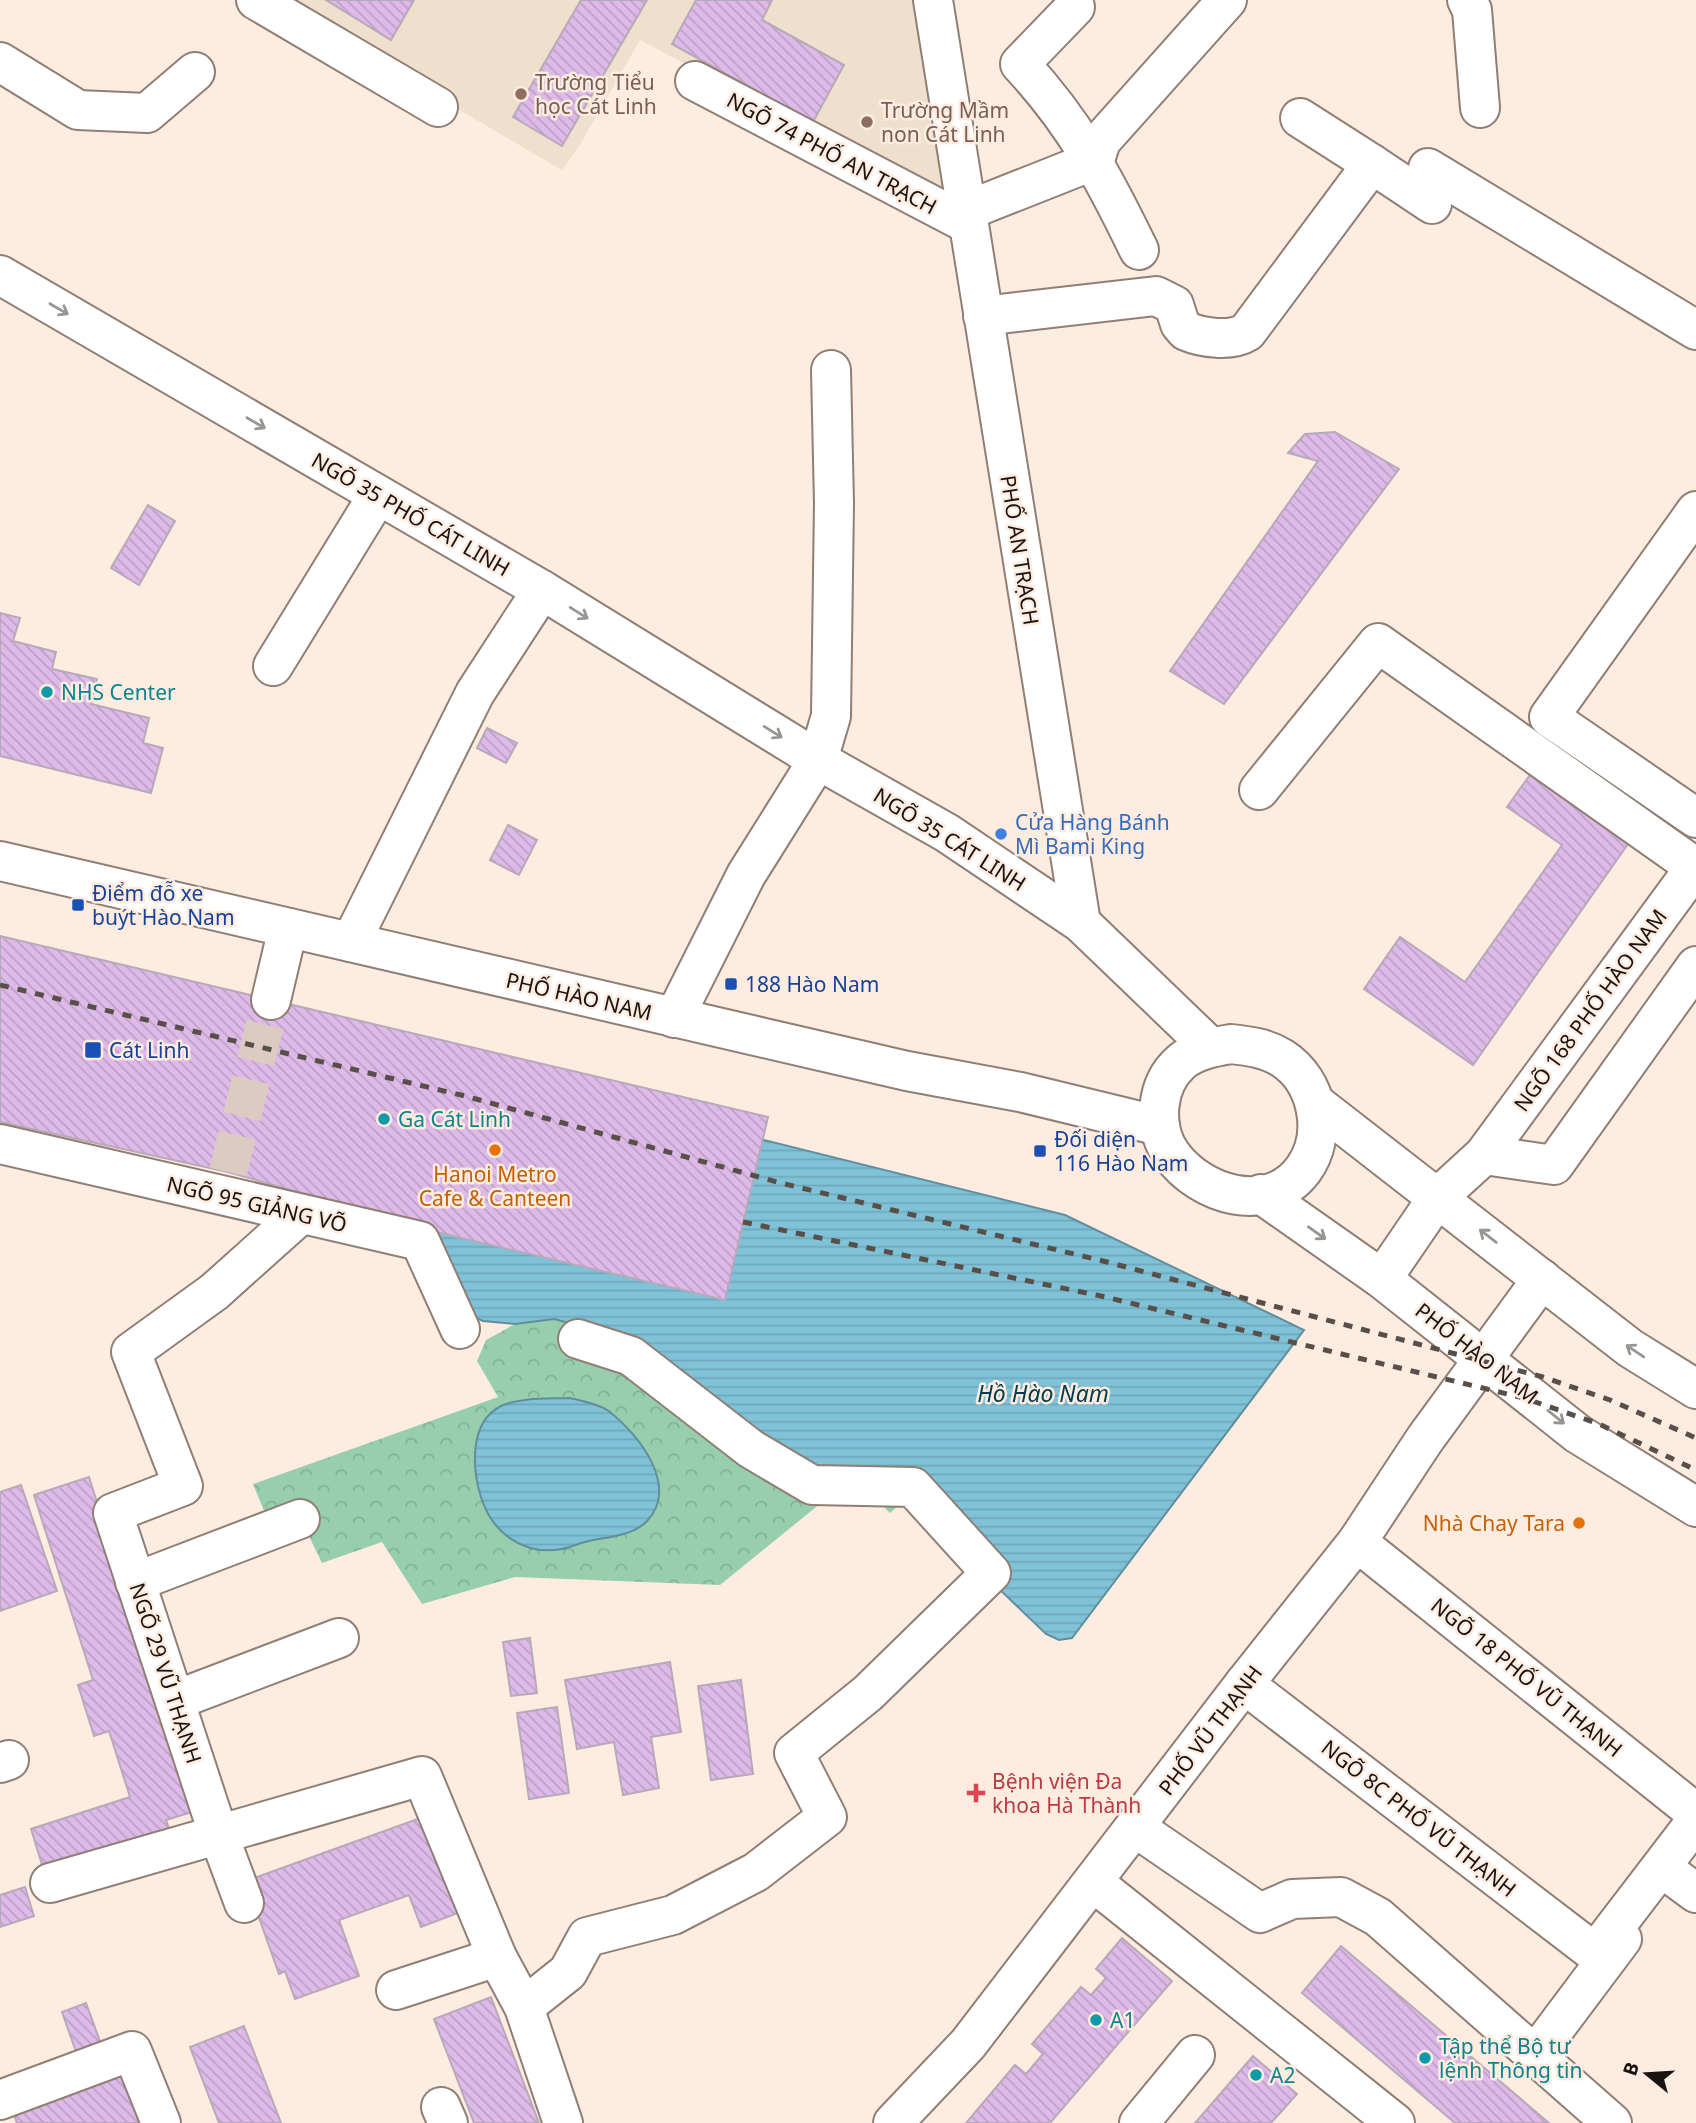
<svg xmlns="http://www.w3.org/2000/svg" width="1696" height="2123" font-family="'Noto Sans',sans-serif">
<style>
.education{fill:#efdfcd}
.forest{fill:url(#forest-crowns)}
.water{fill:url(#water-rules);stroke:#618e9c;stroke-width:2}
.building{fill:url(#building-back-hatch);stroke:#b6aab9;stroke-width:2}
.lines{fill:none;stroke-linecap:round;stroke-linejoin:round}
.minor-tunnel{stroke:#dccbc1;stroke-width:38;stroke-dasharray:38 19;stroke-linecap:butt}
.minor-casing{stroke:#8f7f74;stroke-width:42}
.major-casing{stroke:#8f7f74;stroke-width:42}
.minor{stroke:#fff;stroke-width:38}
.major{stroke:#fff;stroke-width:38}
.rail{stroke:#584f49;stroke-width:5;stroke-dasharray:9 9;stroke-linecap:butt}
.oneway{stroke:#989593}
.education-dot{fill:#8d6e63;stroke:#feece0;stroke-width:2.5}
.culture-dot{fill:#0f9aa8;stroke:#feece0;stroke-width:2.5}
.shop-dot{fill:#3f7fe0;stroke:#feece0;stroke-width:2.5}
.transit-dot{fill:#1a4fb4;stroke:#feece0;stroke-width:2.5}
.food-dot{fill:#e8710a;stroke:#feece0;stroke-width:2.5}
.health-dot{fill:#e0444e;stroke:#feece0;stroke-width:2.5}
.labels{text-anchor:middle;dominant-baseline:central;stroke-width:5;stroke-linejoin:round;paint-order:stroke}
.education-label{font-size:21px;fill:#785e54;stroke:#feece0;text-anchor:start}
.street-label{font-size:21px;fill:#19130f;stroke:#feece0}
.culture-label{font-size:21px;fill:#0d838f;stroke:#feece0;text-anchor:start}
.shop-label{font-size:21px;fill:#366cbe;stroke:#feece0;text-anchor:start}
.transit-label{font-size:21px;fill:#164399;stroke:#feece0;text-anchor:start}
.food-label{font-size:21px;fill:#c56008;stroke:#feece0}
.health-label{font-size:21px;fill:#be3a42;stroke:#feece0;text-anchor:start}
.water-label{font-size:23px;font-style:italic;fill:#003d4d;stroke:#feece0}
</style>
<defs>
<pattern id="forest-crowns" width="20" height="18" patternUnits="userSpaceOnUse" patternTransform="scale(1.75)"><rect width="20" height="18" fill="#97cfad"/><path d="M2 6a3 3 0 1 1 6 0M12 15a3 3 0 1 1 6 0" fill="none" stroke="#82b194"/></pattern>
<pattern id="water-rules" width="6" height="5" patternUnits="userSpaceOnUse" patternTransform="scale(1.75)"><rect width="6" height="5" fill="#80c3d9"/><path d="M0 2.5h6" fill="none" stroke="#6ea7b9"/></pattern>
<pattern id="building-back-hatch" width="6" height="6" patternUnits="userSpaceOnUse" patternTransform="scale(1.75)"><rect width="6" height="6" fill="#debae9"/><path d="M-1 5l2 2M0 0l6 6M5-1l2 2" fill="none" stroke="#be9fc7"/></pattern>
</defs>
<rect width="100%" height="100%" fill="#feece0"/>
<path class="education" d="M271 0H919L951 204 640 40 578 148 562 170Z"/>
<path class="forest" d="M554 1319 596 1330 906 1499 890 1513 853 1477 720 1585 515 1577 422 1604 382 1542 322 1563 305 1528 274 1535 253 1484 498 1397 477 1361 486 1340 515 1324Z"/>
<g class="water">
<path d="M724 1130 1065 1215 1304 1330 1072 1638 1059 1640 1046 1634 886 1480 789 1472 596 1330 554 1319 515 1324 483 1321 458 1310 399 1218Z"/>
<path d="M570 1398C582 1401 600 1404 610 1412 638 1434 680 1486 647 1521 634 1535 610 1537 593 1540 582 1542 572 1547 562 1549 524 1556 492 1533 481 1497 472 1468 469 1422 501 1406 520 1397 550 1399 570 1398Z"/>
</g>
<g class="building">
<path d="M326 0H414L391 40Z"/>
<path d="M581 0H647L562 146 513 117Z"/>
<path d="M696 0H772L762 20 844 65 813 122 672 44Z"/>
<path d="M1335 432 1399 469 1224 704 1170 671 1318 461 1288 453 1305 434Z"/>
<path d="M148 505 175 521 139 585 111 568Z"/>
<path d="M0 613 20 618 13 641 56 652 52 669 97 679 91 704 149 718 143 743 163 748 151 793 0 756Z"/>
<path d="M487 728 517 743 506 763 477 748Z"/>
<path d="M1537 765 1635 834 1473 1065 1364 989 1400 937 1465 982 1562 845 1507 807Z"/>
<path d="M508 825 537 840 519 875 490 860Z"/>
<path d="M0 936 768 1117 725 1300 436 1232 228 1172 0 1122Z"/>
<path d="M89 1477 195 1811 166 1820 174 1843 48 1884 31 1829 130 1797 109 1731 94 1736 78 1685 93 1680 34 1495Z"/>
<path d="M21 1485 57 1591 0 1611V1492Z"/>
<path d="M530 1638 537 1693 511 1696 503 1642Z"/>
<path d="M670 1662 681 1732 651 1737 659 1788 623 1795 614 1742 577 1749 565 1680Z"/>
<path d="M741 1680 753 1774 711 1780 698 1686Z"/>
<path d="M557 1707 569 1793 529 1799 517 1713Z"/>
<path d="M423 1817 458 1913 421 1927 409 1895 339 1920 359 1976 295 1999 285 1971 279 1974 246 1881Z"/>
<path d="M25 1887 34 1916 0 1927V1895Z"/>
<path d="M1122 1938 1172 1981 1050 2123H966L1015 2065 1026 2074 1043 2054 1032 2044 1081 1987 1091 1995 1106 1978 1096 1969Z"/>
<path d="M1341 1946 1549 2123H1455L1302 1993Z"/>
<path d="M491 1997 539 2123H474L434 2019Z"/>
<path d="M86 2003 105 2055 80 2063 62 2012Z"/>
<path d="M244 2026 281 2123H219L190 2047Z"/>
<path d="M127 2056 151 2123H17L8 2098Z"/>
<path d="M1253 2056 1297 2094 1271 2123H1195Z"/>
</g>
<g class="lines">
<path class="minor-tunnel" d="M228 1172 271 1000"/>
<defs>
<g id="minor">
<path d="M256 0 438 107"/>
<path d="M933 0 1081 923"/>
<path d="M1467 0 1472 10 1480 108"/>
<path d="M1075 7 1020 64C1075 123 1104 178 1139 250"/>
<path d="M0 62 78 110 147 113 195 72"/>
<path d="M695 81 968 224"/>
<path d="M1300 118 1372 164"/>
<path d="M1428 168 1696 330"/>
<path d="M966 211 1095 160 1101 141 1227 0"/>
<path d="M0 275 542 590 818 760 947 833 1081 923 1210 1047"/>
<path d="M983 316 1156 296 1174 305 1180 324 1186 331C1203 338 1231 342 1247 332L1372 164 1432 204"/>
<path d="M1696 511 1549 717 1696 818"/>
<path d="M273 666 378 495"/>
<path d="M1259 790 1378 643 1695 867"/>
<path d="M351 942 475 693 542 590"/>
<path d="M271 1000 288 928"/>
<path d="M674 1018 746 875 818 760 831 716 834 503 831 370"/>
<path d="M0 1144 420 1241 460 1329"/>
<path d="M1484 1155 1554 1165 1696 966"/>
<path d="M1438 1197 1484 1155 1696 866"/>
<path d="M1357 1542 1696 1813"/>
<path d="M135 1582 300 1519"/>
<path d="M1244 1684 1595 1953 1696 1821"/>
<path d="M176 1700 339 1638"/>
<path d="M0 1763 9 1760"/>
<path d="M1136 1828 1260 1913 1292 1899 1341 1897 1378 1917 1612 2123"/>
<path d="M1662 1868 1696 1893"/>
<path d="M1093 1882 1395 2123"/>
<path d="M50 1883 422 1776 497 1957 524 2007 563 2123"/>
<path d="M244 1903 218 1833 113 1513 183 1486 131 1352 214 1292 301 1214"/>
<path d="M396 1990 497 1957"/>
<path d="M524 2007 568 1972 587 1937 673 1915 756 1872 827 1817 794 1753 868 1693 991 1573 913 1487 812 1485 751 1449 631 1356 578 1339"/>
<path d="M1535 2055 1622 1939"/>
<path d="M0 2100 132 2051 161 2123"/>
<path d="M441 2107 448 2123"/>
<path d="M893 2123 968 2044 1244 1684 1357 1542 1425 1439 1542 1279"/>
<path d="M1139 2123 1195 2055"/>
</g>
<g id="major">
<path d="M0 861 907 1071 1020 1092 1160 1126"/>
<path d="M1231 1044C1249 1046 1266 1048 1282 1058 1318 1081 1329 1135 1303 1170 1268 1216 1200 1195 1171 1154 1152 1126 1156 1084 1181 1062 1195 1050 1214 1047 1231 1044Z"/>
<path d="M1315 1103 1630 1348 1696 1389"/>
<path d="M1261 1194 1382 1279 1578 1434 1696 1507"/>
<path d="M1382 1279 1438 1197"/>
</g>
</defs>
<use href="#minor" class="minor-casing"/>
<use href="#major" class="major-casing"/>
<use href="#minor" class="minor"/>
<use href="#major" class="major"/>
<g class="rail">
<path d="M0 985 465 1096 777 1182 1107 1262 1543 1377 1610 1400 1696 1438"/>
<path d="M743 1222 1101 1296 1524 1398 1599 1424 1696 1470"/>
</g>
</g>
<defs><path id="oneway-shaft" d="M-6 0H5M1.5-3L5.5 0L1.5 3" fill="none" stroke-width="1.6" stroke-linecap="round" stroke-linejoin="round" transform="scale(1.75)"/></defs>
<g class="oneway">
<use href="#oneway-shaft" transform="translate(59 309) rotate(30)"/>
<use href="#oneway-shaft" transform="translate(256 423) rotate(30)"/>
<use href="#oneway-shaft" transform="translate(579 613) rotate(32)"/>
<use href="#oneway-shaft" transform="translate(773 732) rotate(32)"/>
<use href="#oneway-shaft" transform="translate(1317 1233) rotate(35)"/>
<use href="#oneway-shaft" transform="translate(1488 1236) rotate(-142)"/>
<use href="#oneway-shaft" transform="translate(1635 1351) rotate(-146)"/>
<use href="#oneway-shaft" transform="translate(1556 1417) rotate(39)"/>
</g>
<g class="education-dot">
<circle cx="521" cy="94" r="7"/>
<circle cx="867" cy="122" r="7"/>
</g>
<g class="culture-dot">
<circle cx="47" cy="692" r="7"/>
<circle cx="384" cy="1119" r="7"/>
<circle cx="1096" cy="2020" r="7"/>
<circle cx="1425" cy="2058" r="7"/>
<circle cx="1256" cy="2075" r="7"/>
</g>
<circle class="shop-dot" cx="1001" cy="834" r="7"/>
<g class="transit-dot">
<rect x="71" y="898" width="14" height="14" rx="3.5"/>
<rect x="724" y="977" width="14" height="14" rx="3.5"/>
<rect x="84" y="1041" width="18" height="18" rx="3.5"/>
<rect x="1033" y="1144" width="14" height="14" rx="3.5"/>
</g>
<g class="food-dot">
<circle cx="495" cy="1150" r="7"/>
<circle cx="1579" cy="1523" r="7"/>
</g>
<path class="health-dot" d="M972.5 1782.5h7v7h7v7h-7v7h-7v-7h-7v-7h7z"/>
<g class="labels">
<g class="education-label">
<text x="535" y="82">Trường Tiểu<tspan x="535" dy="24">học Cát Linh</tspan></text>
<text x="881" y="110">Trường Mầm<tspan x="881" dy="24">non Cát Linh</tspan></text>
</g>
<g class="street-label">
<text transform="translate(832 153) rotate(28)">NGÕ 74 PHỐ AN TRẠCH</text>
<text transform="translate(411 514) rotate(30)">NGÕ 35 PHỐ CÁT LINH</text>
<text transform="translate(1020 550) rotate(81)">PHỐ AN TRẠCH</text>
<text transform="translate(950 839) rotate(32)">NGÕ 35 CÁT LINH</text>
<text transform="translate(579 996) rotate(13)">PHỐ HÀO NAM</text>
<text transform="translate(1590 1010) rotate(-54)">NGÕ 168 PHỐ HÀO NAM</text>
<text transform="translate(257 1204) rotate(13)">NGÕ 95 GIẢNG VÕ</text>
<text transform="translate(1477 1353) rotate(38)">PHỐ HÀO NAM</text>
<text transform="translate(166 1673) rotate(72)">NGÕ 29 VŨ THẠNH</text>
<text transform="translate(1527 1677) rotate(39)">NGÕ 18 PHỐ VŨ THẠNH</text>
<text transform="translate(1210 1730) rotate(-53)">PHỐ VŨ THẠNH</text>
<text transform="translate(1419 1818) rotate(38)">NGÕ 8C PHỐ VŨ THẠNH</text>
</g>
<g class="culture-label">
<text x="61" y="692">NHS Center</text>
<text x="398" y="1119">Ga Cát Linh</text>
<text x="1110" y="2020">A1</text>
<text x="1439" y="2046">Tập thể Bộ tư<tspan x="1439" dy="24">lệnh Thông tin</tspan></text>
<text x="1270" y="2075">A2</text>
</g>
<g class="shop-label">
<text x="1015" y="822">Cửa Hàng Bánh<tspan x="1015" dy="24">Mì Bami King</tspan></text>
</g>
<g class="transit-label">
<text x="92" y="893">Điểm đỗ xe<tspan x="92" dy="24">buýt Hào Nam</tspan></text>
<text x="745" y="984">188 Hào Nam</text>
<text x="109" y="1050">Cát Linh</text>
<text x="1054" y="1139">Đối diện<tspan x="1054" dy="24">116 Hào Nam</tspan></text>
</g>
<g class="food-label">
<text x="495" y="1174">Hanoi Metro<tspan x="495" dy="24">Cafe &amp; Canteen</tspan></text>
<text x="1565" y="1523" text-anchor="end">Nhà Chay Tara</text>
</g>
<g class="health-label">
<text x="992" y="1781">Bệnh viện Đa<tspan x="992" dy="24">khoa Hà Thành</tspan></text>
</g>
<g class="water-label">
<text x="1043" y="1393">Hồ Hào Nam</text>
</g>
</g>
<g transform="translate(1647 2074) rotate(288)" stroke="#feece0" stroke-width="5" paint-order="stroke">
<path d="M0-5L12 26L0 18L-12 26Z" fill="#19130f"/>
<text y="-10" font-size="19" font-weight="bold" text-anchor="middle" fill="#19130f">B</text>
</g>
</svg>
